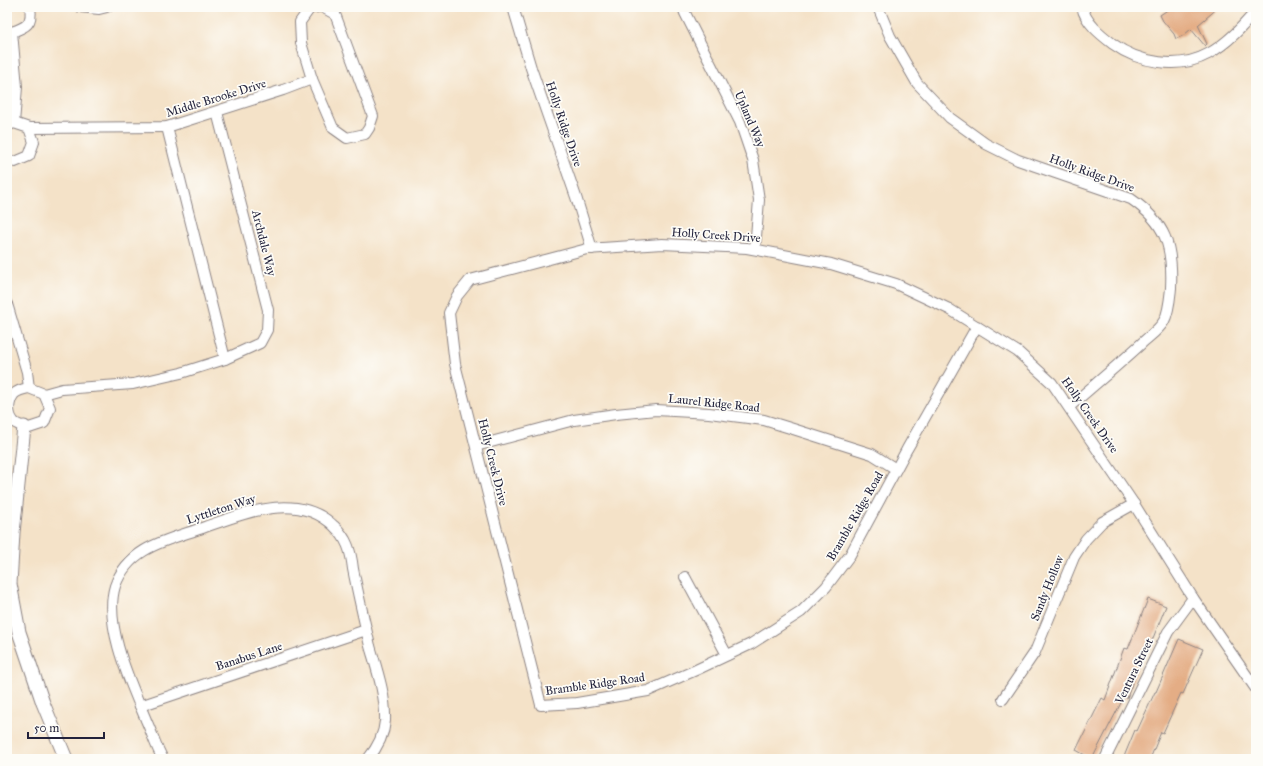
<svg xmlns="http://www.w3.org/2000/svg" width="1263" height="766" font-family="'IM FELL Great Primer',serif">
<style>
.building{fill:#e4ad85}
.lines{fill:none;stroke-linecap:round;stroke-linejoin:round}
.minor-casing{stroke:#8b8282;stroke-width:12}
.tertiary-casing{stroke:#8b8282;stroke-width:15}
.minor{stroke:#fff;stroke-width:10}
.tertiary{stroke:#fff;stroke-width:13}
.labels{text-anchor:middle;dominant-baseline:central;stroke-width:3.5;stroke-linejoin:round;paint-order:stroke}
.street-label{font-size:12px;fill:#22223b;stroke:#fdfcf7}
</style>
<rect width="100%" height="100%" fill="#fdfcf7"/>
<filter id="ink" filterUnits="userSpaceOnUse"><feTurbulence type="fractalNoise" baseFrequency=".025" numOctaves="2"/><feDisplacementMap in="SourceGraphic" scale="8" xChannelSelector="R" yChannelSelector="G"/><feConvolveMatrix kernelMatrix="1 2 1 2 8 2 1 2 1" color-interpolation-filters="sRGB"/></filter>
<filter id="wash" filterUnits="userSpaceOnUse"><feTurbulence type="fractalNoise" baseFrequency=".012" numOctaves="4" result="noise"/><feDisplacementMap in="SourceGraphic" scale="16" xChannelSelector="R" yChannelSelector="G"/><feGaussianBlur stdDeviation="0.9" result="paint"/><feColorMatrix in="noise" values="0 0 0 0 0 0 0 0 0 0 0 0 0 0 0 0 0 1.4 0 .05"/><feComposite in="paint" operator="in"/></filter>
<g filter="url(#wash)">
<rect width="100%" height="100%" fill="#f4e2c8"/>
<g id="blocks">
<g class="building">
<path d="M1172 7H1219L1198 25 1207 44 1205 46 1191 29 1184 35 1176 39 1174 34 1163 21 1160 15Z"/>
<path d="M1148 599 1166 606 1149 648 1145 647 1127 698 1124 697 1092 759 1076 750 1102 698 1105 700 1124 648 1128 649Z"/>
<path d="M1179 639 1203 649 1183 694 1181 693 1163 733 1161 732 1150 759H1123L1135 730 1137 731 1155 692H1156Z"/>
</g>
</g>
</g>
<g filter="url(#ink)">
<use href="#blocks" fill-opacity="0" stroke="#8b8282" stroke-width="1"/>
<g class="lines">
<defs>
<g id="minor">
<path d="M80 7 99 9 107 7"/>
<path d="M318 7 310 8 300 22 301 43 312 79 333 128 347 138 365 134 369 128 373 116 335 14 322 7"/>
<path d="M513 7 531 68 576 197 592 249"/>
<path d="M683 7 685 13 740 122 753 160 759 200 755 249"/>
<path d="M878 7 890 36 917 83 950 118 986 144 1018 160 1131 199C1166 223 1173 246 1171 288 1170 297 1169 312 1164 321 1159 330 1148 337 1141 344 1117 366 1093 386 1069 407"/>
<path d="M1082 7C1086 23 1100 34 1113 44 1139 63 1179 70 1208 54 1228 43 1242 27 1256 11"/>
<path d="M7 30 12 32C26 27 33 24 30 7"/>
<path d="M12 32 17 87 14 123"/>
<path d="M7 126 14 123 29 128 34 142 29 156 15 162 7 159"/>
<path d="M167 127 225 359"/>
<path d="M29 128 167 127 283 90 312 79"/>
<path d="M7 304 27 372 29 388"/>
<path d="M977 326 907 449 850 555 826 587 801 612 751 644 696 670 648 691 577 703 541 705 455 364 449 313 457 296 470 280 587 249 662 244 747 248 831 264 896 284 949 309 1018 352 1052 383 1134 504 1193 598 1256 689"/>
<path d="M29 388 44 394 50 408 44 423 29 428C25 427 17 425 14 422 7 414 8 402 14 394 18 390 24 389 29 388Z"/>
<path d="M44 394 62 389 133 384 181 373 225 359 260 343 267 330 268 310 217 112"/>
<path d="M476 446 574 420 616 414 656 410 709 413 764 420 790 428 872 454 896 469"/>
<path d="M685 577 727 655"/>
<path d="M1003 699 1035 652 1074 557 1086 539 1102 522 1134 504"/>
<path d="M140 706 366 630"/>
<path d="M163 759C156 747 152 733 146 720 131 684 103 625 115 586 129 546 169 540 205 527 245 513 298 491 334 526 347 538 351 551 353 569 358 594 364 620 370 646 377 670 386 696 385 721 384 735 377 748 368 759"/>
<path d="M1105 759 1168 632 1193 598"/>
</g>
<path id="tertiary" d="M24 427 13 533 10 584 19 632 43 703 66 759"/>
</defs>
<use href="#minor" class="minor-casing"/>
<use href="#tertiary" class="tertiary-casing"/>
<use href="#minor" class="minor"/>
<use href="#tertiary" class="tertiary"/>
</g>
</g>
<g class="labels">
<g class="street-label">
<text transform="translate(216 98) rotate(-17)">Middle Brooke Drive</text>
<text transform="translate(750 119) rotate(67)">Upland Way</text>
<text transform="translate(564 124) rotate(71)">Holly Ridge Drive</text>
<text transform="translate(1092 173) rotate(20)">Holly Ridge Drive</text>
<text transform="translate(716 235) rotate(4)">Holly Creek Drive</text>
<text transform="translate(264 243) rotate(76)">Archdale Way</text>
<text transform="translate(714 403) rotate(6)">Laurel Ridge Road</text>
<text transform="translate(1090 415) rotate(55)">Holly Creek Drive</text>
<text transform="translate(493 462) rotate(76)">Holly Creek Drive</text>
<text transform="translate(221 509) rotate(-18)">Lyttleton Way</text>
<text transform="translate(855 516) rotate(-60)">Bramble Ridge Road</text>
<text transform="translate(1047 588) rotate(-68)">Sandy Hollow</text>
<text transform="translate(249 656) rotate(-18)">Banabus Lane</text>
<text transform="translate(1134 671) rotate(-64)">Ventura Street</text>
<text transform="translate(595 684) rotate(-8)">Bramble Ridge Road</text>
</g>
</g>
<rect width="1263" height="766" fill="none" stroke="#fdfcf7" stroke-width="24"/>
<path d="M28 732v6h76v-6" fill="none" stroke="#22223b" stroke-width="2"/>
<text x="34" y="732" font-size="12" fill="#22223b" stroke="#fdfcf7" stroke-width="3" paint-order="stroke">50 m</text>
</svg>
